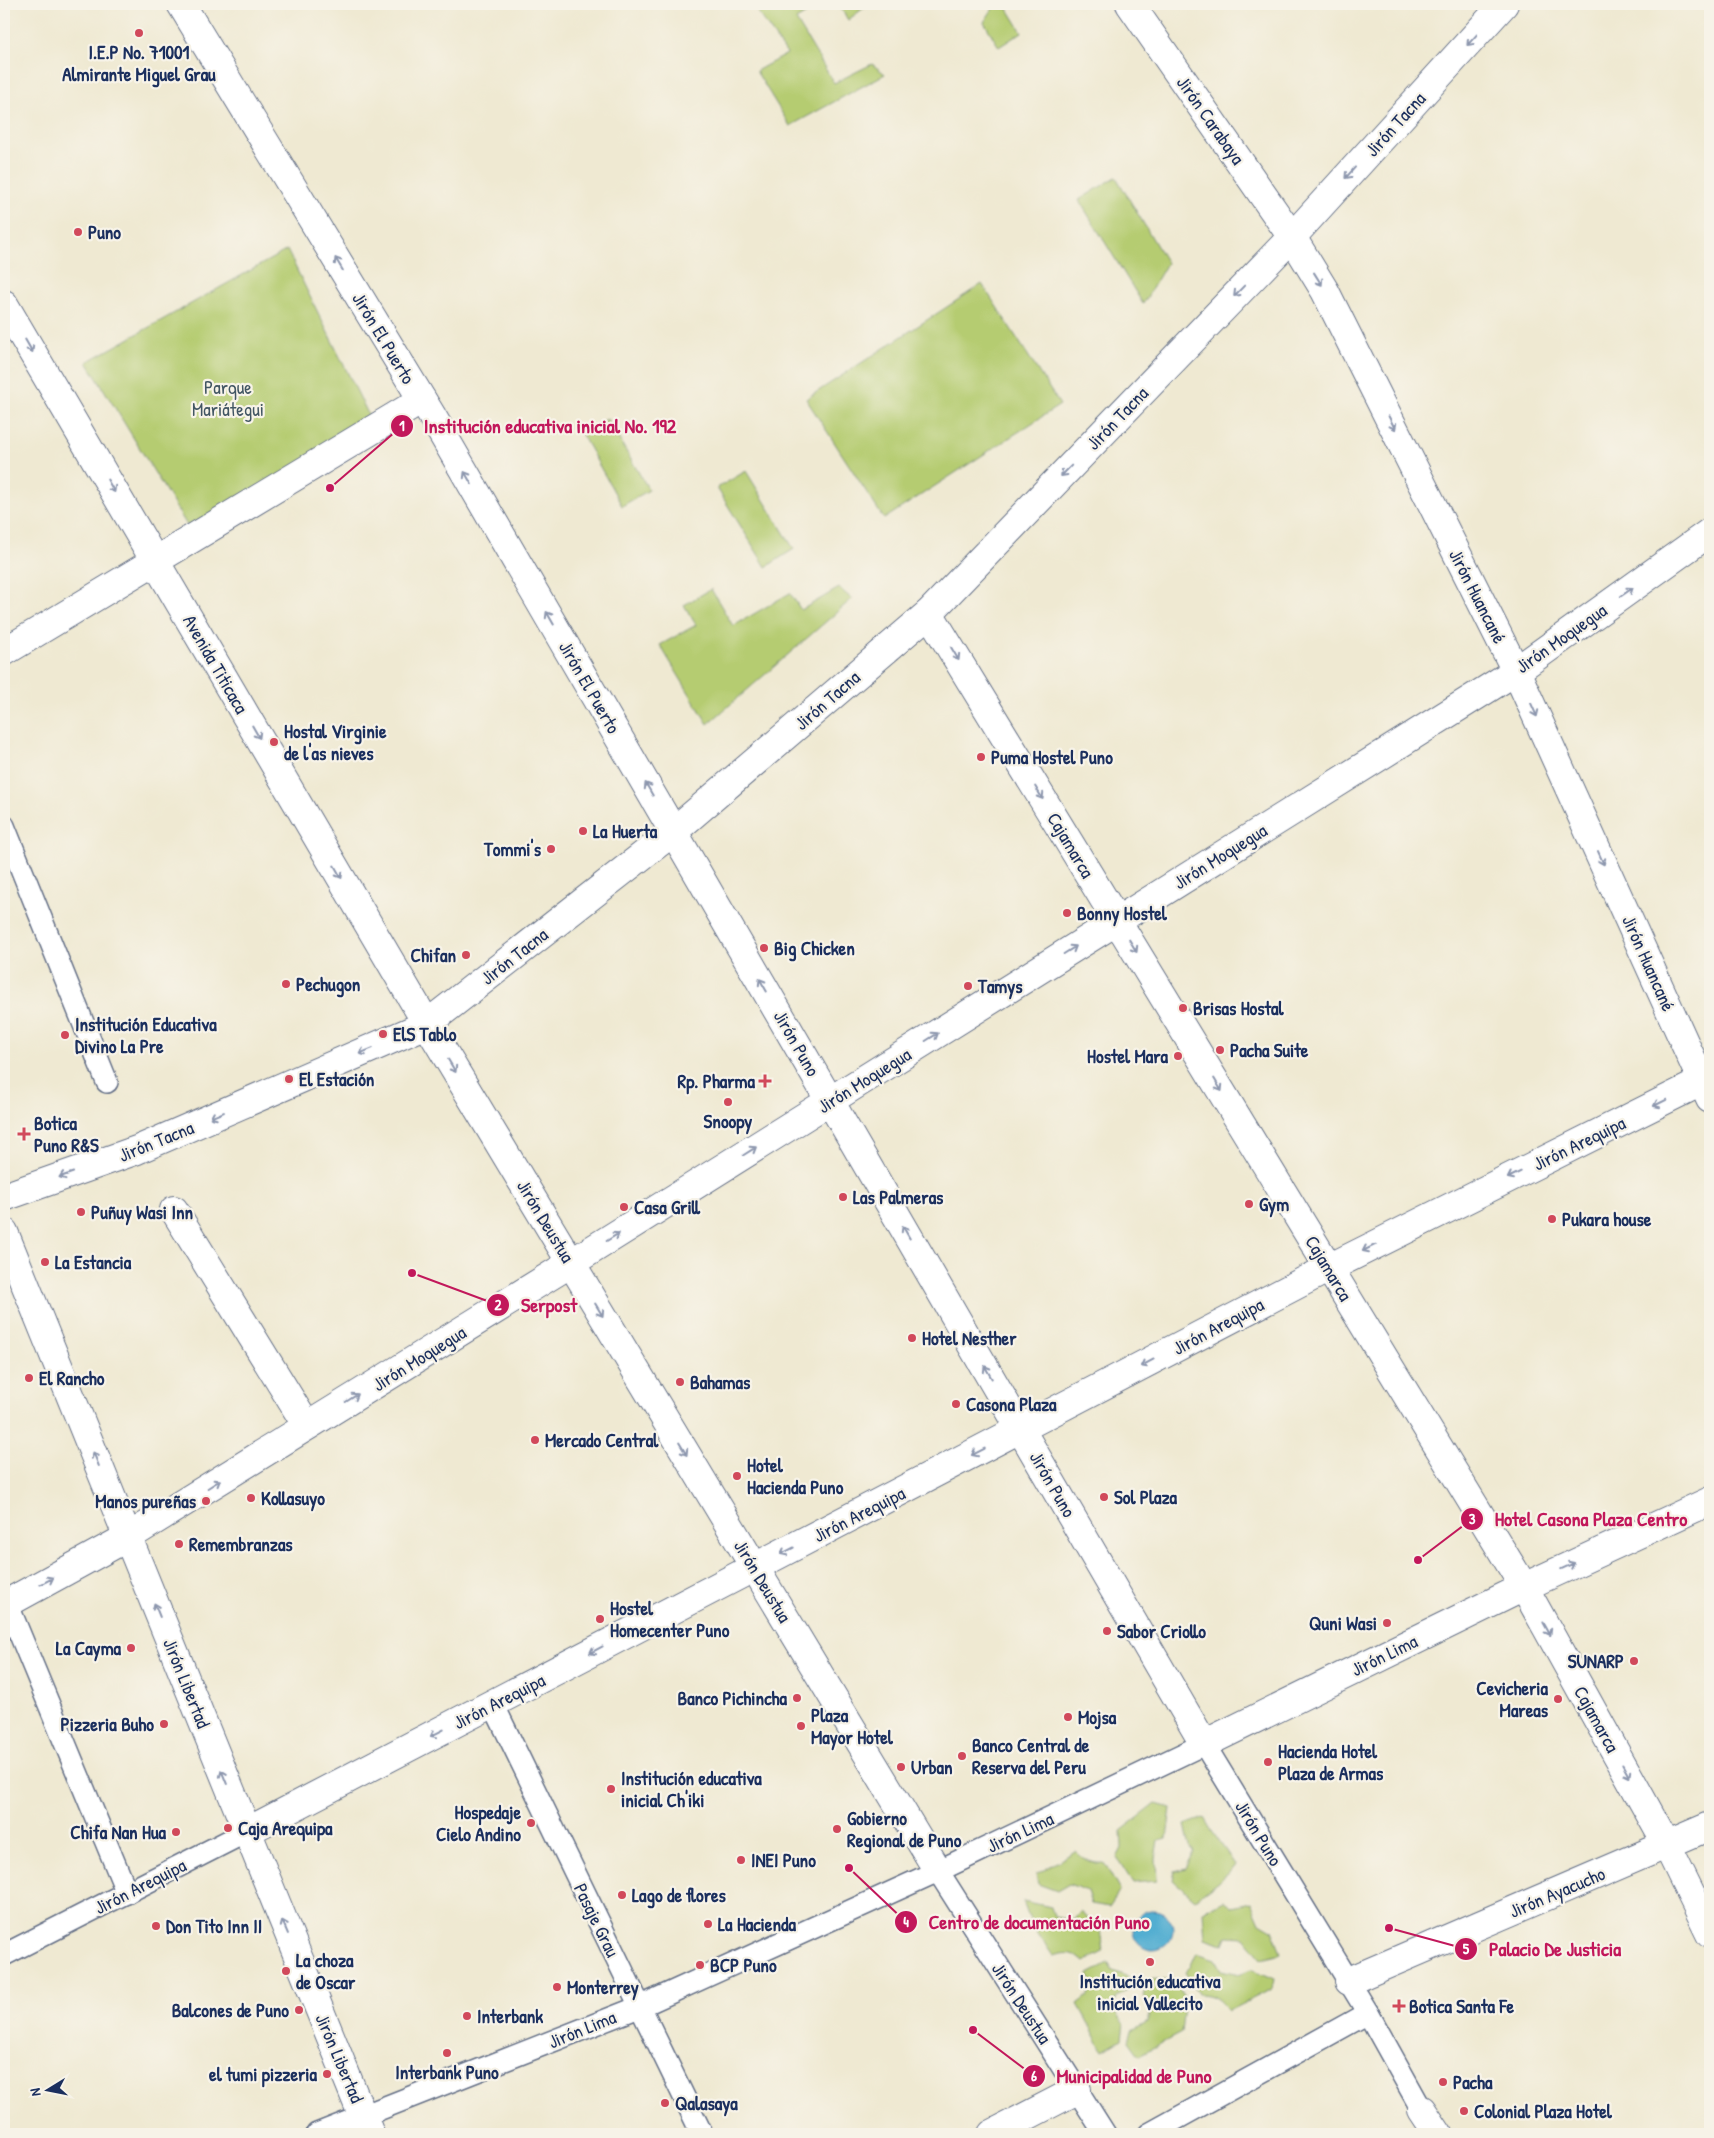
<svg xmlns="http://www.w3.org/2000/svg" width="1714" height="2138" font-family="'Patrick Hand',sans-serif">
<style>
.green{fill:#b5cc71;stroke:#687e68}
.water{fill:#53aed1;stroke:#376e98}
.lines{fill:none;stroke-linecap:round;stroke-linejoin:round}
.pedestrian-casing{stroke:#657087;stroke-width:24}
.minor-casing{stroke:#657087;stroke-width:30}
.tertiary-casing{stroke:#657087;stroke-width:30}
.pedestrian{stroke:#fff;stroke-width:21}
.minor{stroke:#fff;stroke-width:28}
.tertiary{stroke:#fff;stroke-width:28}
.oneway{stroke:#8d97ae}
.poi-dot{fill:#d1495b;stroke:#f7f3e8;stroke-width:2}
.labels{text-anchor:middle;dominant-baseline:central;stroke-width:4.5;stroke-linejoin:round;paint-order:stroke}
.poi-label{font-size:19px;font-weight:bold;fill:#1b2f5e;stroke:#f7f3e8;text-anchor:start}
.street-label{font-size:19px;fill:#1b2f5e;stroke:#f7f3e8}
.park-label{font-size:19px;fill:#425663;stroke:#f7f3e8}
.leader{fill:none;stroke:#c2185b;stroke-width:2}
.callout-dot{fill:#c2185b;stroke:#f7f3e8;stroke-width:2}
.mark-label{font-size:15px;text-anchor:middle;font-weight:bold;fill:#fff}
.callout-label{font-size:20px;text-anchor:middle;font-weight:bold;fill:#c2185b;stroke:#f7f3e8;stroke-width:4.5;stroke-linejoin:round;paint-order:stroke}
</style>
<rect width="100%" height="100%" fill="#f7f3e8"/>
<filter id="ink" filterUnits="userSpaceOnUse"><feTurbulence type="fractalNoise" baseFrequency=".02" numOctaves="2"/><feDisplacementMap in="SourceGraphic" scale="10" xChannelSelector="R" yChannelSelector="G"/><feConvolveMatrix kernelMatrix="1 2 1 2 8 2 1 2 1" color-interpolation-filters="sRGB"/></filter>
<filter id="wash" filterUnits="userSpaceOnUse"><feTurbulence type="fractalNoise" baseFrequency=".0096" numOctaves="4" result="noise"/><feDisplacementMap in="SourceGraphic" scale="20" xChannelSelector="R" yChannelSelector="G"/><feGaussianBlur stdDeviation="1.12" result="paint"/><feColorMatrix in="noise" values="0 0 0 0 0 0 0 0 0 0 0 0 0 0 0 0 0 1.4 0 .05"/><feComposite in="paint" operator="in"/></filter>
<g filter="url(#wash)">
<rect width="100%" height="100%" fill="#efe9d2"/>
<g class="green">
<path d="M763 4H823L796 20 834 83 872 64 885 74 790 126 756 71 787 54 755 9Z"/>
<path d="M838 4H869L848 20Z"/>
<path d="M996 4H1005L1022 32 999 47 984 22Z"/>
<path d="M1116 177 1167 263 1143 304 1079 200Z"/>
<path d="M287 250 374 426 194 537 87 362Z"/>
<path d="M982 284 1060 405 884 519 806 399Z"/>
<path d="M607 419 649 490 622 506 581 433Z"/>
<path d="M746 471 794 549 766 567 717 488Z"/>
<path d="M839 588 852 599 708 724 660 645 696 625 684 605 711 589 733 626 790 593 801 610Z"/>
<path d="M1156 1804 1171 1808 1167 1838 1159 1840 1156 1859 1157 1881 1133 1883 1117 1858 1122 1848 1121 1831Z"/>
<path d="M1204 1818C1213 1835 1225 1848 1235 1865L1228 1874 1195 1899 1173 1880 1175 1871 1186 1868 1194 1852 1190 1847 1185 1825Z"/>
<path d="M1075 1851C1084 1860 1092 1864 1104 1863L1120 1891 1109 1907 1091 1904 1087 1891 1069 1884 1057 1891 1038 1884 1036 1875Z"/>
<path d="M1224 1900 1232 1906 1251 1902 1260 1923 1272 1930 1281 1953 1261 1958 1244 1937 1227 1936 1224 1944 1205 1938 1203 1911Z"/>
<path d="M1023 1901 1051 1907 1054 1917 1074 1920 1080 1911 1100 1928 1103 1952 1084 1962C1073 1952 1067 1952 1053 1956L1032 1925Z"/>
<path d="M1197 1953 1215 1959 1221 1970 1239 1974 1251 1969 1274 1979 1272 1989 1228 2011C1219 1999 1213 1994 1198 1994L1185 1972 1191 1966Z"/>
<path d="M1108 1963 1113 1971 1131 1978 1127 1990 1115 1998V2012L1124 2023 1122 2039 1103 2050 1078 2004 1087 1997 1092 1987 1089 1973Z"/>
<path d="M1148 1979 1174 1980 1185 1999 1181 2033 1139 2055 1129 2041 1132 2031 1147 2023 1151 2006 1143 1996Z"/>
</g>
<circle class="water" cx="1153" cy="1930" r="20"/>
</g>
<g filter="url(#ink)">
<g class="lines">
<defs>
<g id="pedestrian">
<path d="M4 826 107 1082"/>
<path d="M7 1603 127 1893"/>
<path d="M493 1704 702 2134"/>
<path d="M938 1871 1105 2134"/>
<path d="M4 1955 246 1832"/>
<path d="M317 2134 639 2007 938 1871 1204 1744 1368 2013 1422 2110"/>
<path d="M1149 2134 1368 2013"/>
</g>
<g id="minor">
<path d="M1130 4 1292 237 1325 291 1516 671 1710 1099"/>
<path d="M929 613 1524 1587 1667 1845 1710 1933"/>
<path d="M4 652 422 400"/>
<path d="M4 1197 137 1150 427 1024 674 831 929 613 1292 237 1504 4"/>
<path d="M174 1210 307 1426"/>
<path d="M1021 1430 1204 1744 1524 1587 1710 1501"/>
<path d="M755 1568 938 1871"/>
<path d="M4 1605 128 1537"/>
<path d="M1349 1981 1710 1826"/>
<path d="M1422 2110 1438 2134"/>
<path d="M992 2134 1077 2090"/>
</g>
<g id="tertiary">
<path d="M181 4 432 416 1021 1430"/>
<path d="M4 304 427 1024 755 1568"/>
<path d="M4 1232 370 2134"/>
<path d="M128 1537 571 1263 1516 671 1710 532"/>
<path d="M246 1832 1329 1268 1703 1081 1710 1070"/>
</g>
</defs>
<use href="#pedestrian" class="pedestrian-casing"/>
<use href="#minor" class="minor-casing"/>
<use href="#tertiary" class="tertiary-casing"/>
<use href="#pedestrian" class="pedestrian"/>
<use href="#minor" class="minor"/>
<use href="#tertiary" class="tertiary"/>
</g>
<defs><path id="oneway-shaft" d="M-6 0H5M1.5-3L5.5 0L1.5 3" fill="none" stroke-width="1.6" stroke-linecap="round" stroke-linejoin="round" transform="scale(1.25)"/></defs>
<g class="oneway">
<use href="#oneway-shaft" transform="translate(1472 40) rotate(132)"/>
<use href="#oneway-shaft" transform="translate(1350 173) rotate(132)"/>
<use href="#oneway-shaft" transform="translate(339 264) rotate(-121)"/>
<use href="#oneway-shaft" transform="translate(1318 279) rotate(58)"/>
<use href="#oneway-shaft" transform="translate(1239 291) rotate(134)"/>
<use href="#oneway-shaft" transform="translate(29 346) rotate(60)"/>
<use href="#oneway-shaft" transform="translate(1392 423) rotate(63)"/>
<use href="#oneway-shaft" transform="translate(1066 471) rotate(134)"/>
<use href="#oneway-shaft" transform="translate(468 478) rotate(-120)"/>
<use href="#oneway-shaft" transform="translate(111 486) rotate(60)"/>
<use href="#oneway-shaft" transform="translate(1627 592) rotate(-35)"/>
<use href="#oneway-shaft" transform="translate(550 618) rotate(-120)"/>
<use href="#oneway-shaft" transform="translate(955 654) rotate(59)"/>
<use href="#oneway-shaft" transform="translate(1534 710) rotate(66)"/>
<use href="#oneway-shaft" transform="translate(256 732) rotate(60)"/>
<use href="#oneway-shaft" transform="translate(649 789) rotate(-120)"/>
<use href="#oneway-shaft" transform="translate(1039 793) rotate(59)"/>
<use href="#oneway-shaft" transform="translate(1601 858) rotate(66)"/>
<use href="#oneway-shaft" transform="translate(338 872) rotate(60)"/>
<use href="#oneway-shaft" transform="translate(1133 946) rotate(59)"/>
<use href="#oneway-shaft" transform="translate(1070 950) rotate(-32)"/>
<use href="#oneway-shaft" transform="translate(763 985) rotate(-120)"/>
<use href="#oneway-shaft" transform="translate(932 1037) rotate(-32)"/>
<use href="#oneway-shaft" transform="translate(366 1051) rotate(157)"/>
<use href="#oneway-shaft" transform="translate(452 1066) rotate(59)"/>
<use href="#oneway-shaft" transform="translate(1218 1085) rotate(59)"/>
<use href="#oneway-shaft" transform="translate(1660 1103) rotate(154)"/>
<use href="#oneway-shaft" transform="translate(217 1115) rotate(157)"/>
<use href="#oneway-shaft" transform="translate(750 1151) rotate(-32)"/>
<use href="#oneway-shaft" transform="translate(66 1175) rotate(161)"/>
<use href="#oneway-shaft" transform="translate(1514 1175) rotate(154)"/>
<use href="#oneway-shaft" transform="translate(906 1232) rotate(-120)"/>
<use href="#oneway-shaft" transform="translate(613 1237) rotate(-32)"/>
<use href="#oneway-shaft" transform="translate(1369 1248) rotate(154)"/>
<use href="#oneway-shaft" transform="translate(599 1310) rotate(59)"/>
<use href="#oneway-shaft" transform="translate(1147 1363) rotate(152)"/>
<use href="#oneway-shaft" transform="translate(988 1372) rotate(-120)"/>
<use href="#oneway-shaft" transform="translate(352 1398) rotate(-32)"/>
<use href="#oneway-shaft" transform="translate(683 1449) rotate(59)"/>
<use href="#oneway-shaft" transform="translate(978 1452) rotate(153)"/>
<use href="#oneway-shaft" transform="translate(96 1459) rotate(-112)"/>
<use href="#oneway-shaft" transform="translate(214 1484) rotate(-32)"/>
<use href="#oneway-shaft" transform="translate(787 1551) rotate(153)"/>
<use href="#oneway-shaft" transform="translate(1568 1566) rotate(-25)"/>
<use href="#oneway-shaft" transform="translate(47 1581) rotate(-28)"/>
<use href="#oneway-shaft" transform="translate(157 1610) rotate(-112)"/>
<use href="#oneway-shaft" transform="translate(1547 1629) rotate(61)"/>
<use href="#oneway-shaft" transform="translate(596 1650) rotate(152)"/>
<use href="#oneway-shaft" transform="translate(437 1733) rotate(153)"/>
<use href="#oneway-shaft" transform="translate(1626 1771) rotate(61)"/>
<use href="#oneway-shaft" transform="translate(224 1777) rotate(-112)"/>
<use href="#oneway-shaft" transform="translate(285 1927) rotate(-113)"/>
</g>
</g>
<g class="poi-dot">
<circle cx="139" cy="33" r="5"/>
<circle cx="78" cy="232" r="5"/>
<circle cx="274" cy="742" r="5"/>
<circle cx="981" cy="757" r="5"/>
<circle cx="583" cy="831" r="5"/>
<circle cx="551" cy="849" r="5"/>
<circle cx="1067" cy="913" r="5"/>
<circle cx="764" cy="948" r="5"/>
<circle cx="466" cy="955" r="5"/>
<circle cx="286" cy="984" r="5"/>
<circle cx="968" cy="986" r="5"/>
<circle cx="1183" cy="1008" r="5"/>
<circle cx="383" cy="1034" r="5"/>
<circle cx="65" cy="1035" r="5"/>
<circle cx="1220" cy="1050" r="5"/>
<circle cx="1178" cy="1056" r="5"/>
<circle cx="289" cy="1079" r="5"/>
<path d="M762.5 1073.5h5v5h5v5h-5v5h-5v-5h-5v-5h5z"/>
<circle cx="728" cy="1102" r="5"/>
<path d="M21.5 1126.5h5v5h5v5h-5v5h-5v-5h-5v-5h5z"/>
<circle cx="843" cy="1197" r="5"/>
<circle cx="1249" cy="1204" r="5"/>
<circle cx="624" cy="1207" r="5"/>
<circle cx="81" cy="1212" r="5"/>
<circle cx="1552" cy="1219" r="5"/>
<circle cx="45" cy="1262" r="5"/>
<circle cx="912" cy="1338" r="5"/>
<circle cx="29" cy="1378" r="5"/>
<circle cx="680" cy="1382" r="5"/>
<circle cx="956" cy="1404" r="5"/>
<circle cx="535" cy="1440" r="5"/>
<circle cx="737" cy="1476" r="5"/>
<circle cx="1104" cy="1497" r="5"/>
<circle cx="251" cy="1498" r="5"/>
<circle cx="206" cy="1501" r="5"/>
<circle cx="179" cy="1544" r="5"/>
<circle cx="600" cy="1619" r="5"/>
<circle cx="1387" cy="1623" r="5"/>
<circle cx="1107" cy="1631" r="5"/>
<circle cx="131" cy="1648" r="5"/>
<circle cx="1634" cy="1661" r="5"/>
<circle cx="797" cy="1698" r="5"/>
<circle cx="1558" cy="1699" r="5"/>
<circle cx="1068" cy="1717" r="5"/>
<circle cx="164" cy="1724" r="5"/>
<circle cx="801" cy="1726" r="5"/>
<circle cx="962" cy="1756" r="5"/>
<circle cx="1268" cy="1762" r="5"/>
<circle cx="901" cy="1767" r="5"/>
<circle cx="611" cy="1789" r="5"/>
<circle cx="531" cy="1823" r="5"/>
<circle cx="228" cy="1828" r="5"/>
<circle cx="837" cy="1829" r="5"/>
<circle cx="176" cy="1832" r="5"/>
<circle cx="741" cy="1860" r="5"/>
<circle cx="622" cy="1895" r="5"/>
<circle cx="708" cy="1924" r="5"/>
<circle cx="156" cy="1926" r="5"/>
<circle cx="1150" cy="1962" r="5"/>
<circle cx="700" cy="1965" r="5"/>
<circle cx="286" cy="1971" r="5"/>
<circle cx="557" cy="1987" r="5"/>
<path d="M1396.5 1998.5h5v5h5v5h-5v5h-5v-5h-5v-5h5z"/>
<circle cx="299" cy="2010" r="5"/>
<circle cx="467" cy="2016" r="5"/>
<circle cx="447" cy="2053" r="5"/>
<circle cx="327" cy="2074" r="5"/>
<circle cx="1443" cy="2082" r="5"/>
<circle cx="665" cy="2103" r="5"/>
<circle cx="1464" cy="2111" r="5"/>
</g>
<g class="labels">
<g class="poi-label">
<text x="139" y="52" text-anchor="middle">I.E.P No. 71001<tspan x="139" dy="22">Almirante Miguel Grau</tspan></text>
<text x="88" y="232">Puno</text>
<text x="284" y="731">Hostal Virginie<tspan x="284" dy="22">de l'as nieves</tspan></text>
<text x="991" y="757">Puma Hostel Puno</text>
<text x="593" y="831">La Huerta</text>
<text x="541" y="849" text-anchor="end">Tommi's</text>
<text x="1077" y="913">Bonny Hostel</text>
<text x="774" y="948">Big Chicken</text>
<text x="456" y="955" text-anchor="end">Chifan</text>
<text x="296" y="984">Pechugon</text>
<text x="978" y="986">Tamys</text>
<text x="1193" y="1008">Brisas Hostal</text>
<text x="75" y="1024">Institución Educativa<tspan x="75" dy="22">Divino La Pre</tspan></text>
<text x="393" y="1034">ElS Tablo</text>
<text x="1230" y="1050">Pacha Suite</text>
<text x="1168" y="1056" text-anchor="end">Hostel Mara</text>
<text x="299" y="1079">El Estación</text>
<text x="755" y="1081" text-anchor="end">Rp. Pharma</text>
<text x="728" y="1121" text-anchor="middle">Snoopy</text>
<text x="34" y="1123">Botica<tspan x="34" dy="22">Puno R&amp;S</tspan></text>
<text x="853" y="1197">Las Palmeras</text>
<text x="1259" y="1204">Gym</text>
<text x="634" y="1207">Casa Grill</text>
<text x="91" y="1212">Puñuy Wasi Inn</text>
<text x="1562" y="1219">Pukara house</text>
<text x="55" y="1262">La Estancia</text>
<text x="922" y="1338">Hotel Nesther</text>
<text x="39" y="1378">El Rancho</text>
<text x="690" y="1382">Bahamas</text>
<text x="966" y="1404">Casona Plaza</text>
<text x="545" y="1440">Mercado Central</text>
<text x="747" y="1465">Hotel<tspan x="747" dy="22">Hacienda Puno</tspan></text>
<text x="1114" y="1497">Sol Plaza</text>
<text x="261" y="1498">Kollasuyo</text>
<text x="196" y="1501" text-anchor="end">Manos pureñas</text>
<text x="189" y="1544">Remembranzas</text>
<text x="610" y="1608">Hostel<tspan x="610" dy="22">Homecenter Puno</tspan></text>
<text x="1377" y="1623" text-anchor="end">Quni Wasi</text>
<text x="1117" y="1631">Sabor Criollo</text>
<text x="121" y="1648" text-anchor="end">La Cayma</text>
<text x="1624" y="1661" text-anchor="end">SUNARP</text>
<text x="1548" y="1688" text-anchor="end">Cevicheria<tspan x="1548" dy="22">Mareas</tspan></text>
<text x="787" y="1698" text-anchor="end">Banco Pichincha</text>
<text x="811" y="1715">Plaza<tspan x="811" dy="22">Mayor Hotel</tspan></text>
<text x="1078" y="1717">Mojsa</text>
<text x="154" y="1724" text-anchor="end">Pizzeria Buho</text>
<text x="972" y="1745">Banco Central de<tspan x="972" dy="22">Reserva del Peru</tspan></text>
<text x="1278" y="1751">Hacienda Hotel<tspan x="1278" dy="22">Plaza de Armas</tspan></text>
<text x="911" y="1767">Urban</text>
<text x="621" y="1778">Institución educativa<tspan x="621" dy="22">inicial Ch'iki</tspan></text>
<text x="521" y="1812" text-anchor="end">Hospedaje<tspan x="521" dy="22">Cielo Andino</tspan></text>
<text x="847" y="1818">Gobierno<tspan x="847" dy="22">Regional de Puno</tspan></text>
<text x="238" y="1828">Caja Arequipa</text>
<text x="166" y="1832" text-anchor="end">Chifa Nan Hua</text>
<text x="751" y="1860">INEI Puno</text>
<text x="632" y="1895">Lago de flores</text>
<text x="718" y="1924">La Hacienda</text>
<text x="166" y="1926">Don Tito Inn II</text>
<text x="296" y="1960">La choza<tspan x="296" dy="22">de Oscar</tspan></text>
<text x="710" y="1965">BCP Puno</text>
<text x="1150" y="1981" text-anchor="middle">Institución educativa<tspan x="1150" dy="22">inicial Vallecito</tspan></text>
<text x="567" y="1987">Monterrey</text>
<text x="1409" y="2006">Botica Santa Fe</text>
<text x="289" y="2010" text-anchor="end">Balcones de Puno</text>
<text x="477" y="2016">Interbank</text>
<text x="447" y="2072" text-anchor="middle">Interbank Puno</text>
<text x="317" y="2074" text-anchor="end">el tumi pizzeria</text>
<text x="1453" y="2082">Pacha</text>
<text x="675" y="2103">Qalasaya</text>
<text x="1474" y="2111">Colonial Plaza Hotel</text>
</g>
<g class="street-label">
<text transform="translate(1211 120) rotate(55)">Jirón Carabaya</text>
<text transform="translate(1395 124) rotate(-48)">Jirón Tacna</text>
<text transform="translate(384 338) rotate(59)">Jirón El Puerto</text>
<text transform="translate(1117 418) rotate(-46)">Jirón Tacna</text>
<text transform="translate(1478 596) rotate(63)">Jirón Huancané</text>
<text transform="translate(1561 638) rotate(-35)">Jirón Moquegua</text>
<text transform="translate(216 664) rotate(60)">Avenida Titicaca</text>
<text transform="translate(590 687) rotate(60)">Jirón El Puerto</text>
<text transform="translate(827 700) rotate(-41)">Jirón Tacna</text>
<text transform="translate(1071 845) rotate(59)">Cajamarca</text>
<text transform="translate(1220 856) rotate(-32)">Jirón Moquegua</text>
<text transform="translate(514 956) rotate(-38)">Jirón Tacna</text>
<text transform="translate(1649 963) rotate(66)">Jirón Huancané</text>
<text transform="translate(797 1043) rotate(60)">Jirón Puno</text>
<text transform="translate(864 1080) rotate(-32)">Jirón Moquegua</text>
<text transform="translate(156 1141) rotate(-22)">Jirón Tacna</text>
<text transform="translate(1579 1143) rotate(-26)">Jirón Arequipa</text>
<text transform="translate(546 1221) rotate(59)">Jirón Deustua</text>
<text transform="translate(1329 1268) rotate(59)">Cajamarca</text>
<text transform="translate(1218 1326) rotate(-28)">Jirón Arequipa</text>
<text transform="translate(419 1358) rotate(-32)">Jirón Moquegua</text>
<text transform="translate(1053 1484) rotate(60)">Jirón Puno</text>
<text transform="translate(859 1514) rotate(-27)">Jirón Arequipa</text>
<text transform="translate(763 1581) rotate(59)">Jirón Deustua</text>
<text transform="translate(1384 1655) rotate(-26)">Jirón Lima</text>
<text transform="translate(187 1683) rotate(68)">Jirón Libertad</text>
<text transform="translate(499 1701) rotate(-27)">Jirón Arequipa</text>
<text transform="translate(1597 1719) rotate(61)">Cajamarca</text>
<text transform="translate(1020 1832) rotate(-25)">Jirón Lima</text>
<text transform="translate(1259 1833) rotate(59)">Jirón Puno</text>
<text transform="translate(140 1886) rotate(-27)">Jirón Arequipa</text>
<text transform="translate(1557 1892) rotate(-23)">Jirón Ayacucho</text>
<text transform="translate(597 1920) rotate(64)">Pasaje Grau</text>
<text transform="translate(1022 2003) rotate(57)">Jirón Deustua</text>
<text transform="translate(582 2029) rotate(-22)">Jirón Lima</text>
<text transform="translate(340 2058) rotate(67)">Jirón Libertad</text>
</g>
<g class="park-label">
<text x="228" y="387">Parque<tspan x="228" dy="22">Mariátegui</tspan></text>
</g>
</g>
<path class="leader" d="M330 488L402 426M412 1273L498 1305M1418 1560L1472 1519M849 1868L906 1922M1389 1928L1466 1949M973 2030L1034 2076"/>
<g class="callout-dot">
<circle cx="330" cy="488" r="5"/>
<circle cx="412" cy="1273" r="5"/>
<circle cx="1418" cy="1560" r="5"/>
<circle cx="849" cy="1868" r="5"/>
<circle cx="1389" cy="1928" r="5"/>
<circle cx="973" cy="2030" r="5"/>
<circle cx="402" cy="426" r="12"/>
<circle cx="498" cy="1305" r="12"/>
<circle cx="1472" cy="1519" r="12"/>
<circle cx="906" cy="1922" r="12"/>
<circle cx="1466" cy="1949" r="12"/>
<circle cx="1034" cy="2076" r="12"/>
</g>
<g class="mark-label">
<text x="402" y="431">1</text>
<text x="498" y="1310">2</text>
<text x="1472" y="1524">3</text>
<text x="906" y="1927">4</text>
<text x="1466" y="1954">5</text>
<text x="1034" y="2081">6</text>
</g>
<g class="callout-label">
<text x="550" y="433">Institución educativa inicial No. 192</text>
<text x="549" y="1312">Serpost</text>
<text x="1591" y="1526">Hotel Casona Plaza Centro</text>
<text x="1039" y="1929">Centro de documentación Puno</text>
<text x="1555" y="1956">Palacio De Justicia</text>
<text x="1134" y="2083">Municipalidad de Puno</text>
</g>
<rect width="1714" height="2138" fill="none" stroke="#f7f3e8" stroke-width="20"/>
<g transform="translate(48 2090) rotate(260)" stroke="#f7f3e8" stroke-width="4" paint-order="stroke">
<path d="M0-4L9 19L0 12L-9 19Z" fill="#1b2f5e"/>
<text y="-8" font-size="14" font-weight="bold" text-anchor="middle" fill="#1b2f5e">N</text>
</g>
</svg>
